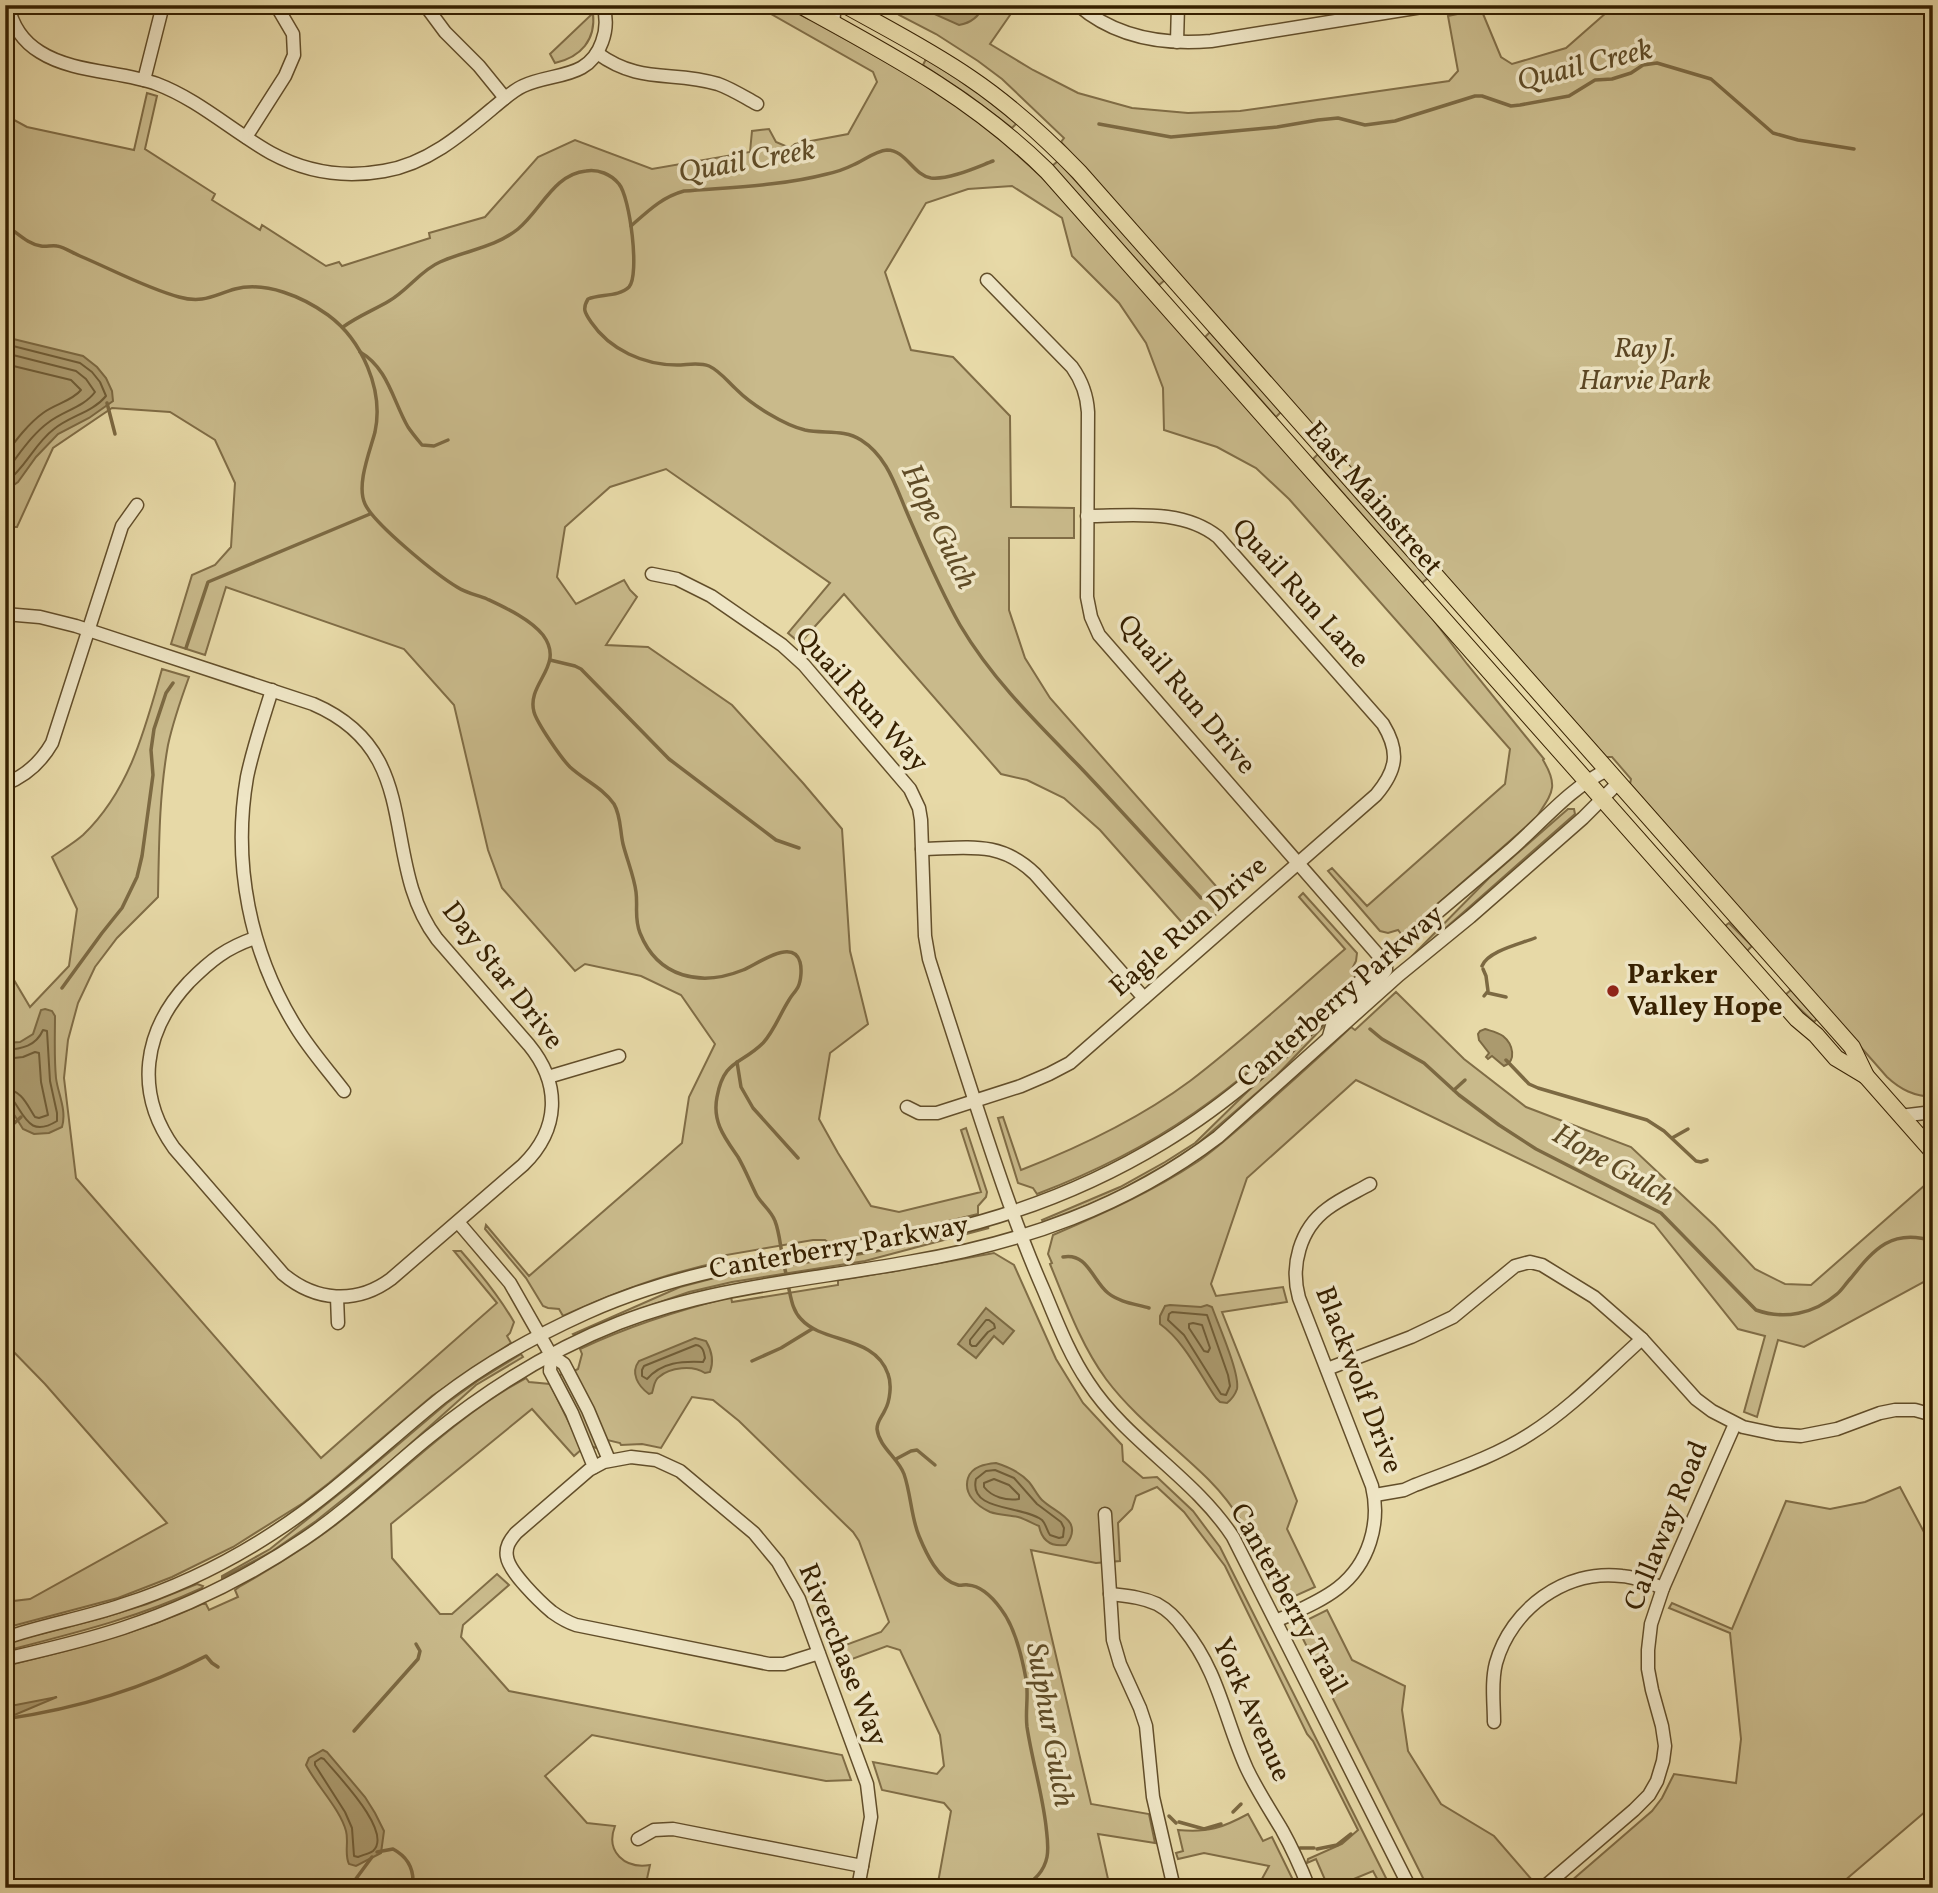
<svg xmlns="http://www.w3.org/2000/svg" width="1938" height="1893" font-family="Vollkorn,serif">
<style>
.green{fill:#c9ba8b;stroke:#806d46;stroke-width:2}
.water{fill:#ab9a6e;stroke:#7c6942;stroke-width:2}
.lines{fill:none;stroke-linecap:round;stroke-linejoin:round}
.shore{stroke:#705d37;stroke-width:2}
.stream{stroke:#7c6942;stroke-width:3.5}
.minor-casing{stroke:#624e2a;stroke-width:15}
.major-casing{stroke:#362000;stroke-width:18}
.minor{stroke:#efe6c6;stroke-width:12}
.major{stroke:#e7d9a7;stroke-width:16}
.poi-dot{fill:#8f2418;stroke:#efe6c6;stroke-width:2.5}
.labels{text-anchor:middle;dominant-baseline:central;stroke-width:7;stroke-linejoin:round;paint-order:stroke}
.park-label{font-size:28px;font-style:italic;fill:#5b4623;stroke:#efe6c6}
.street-label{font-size:28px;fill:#362000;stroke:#efe6c6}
.poi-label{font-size:28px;font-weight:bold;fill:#362000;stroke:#efe6c6;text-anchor:start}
.water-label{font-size:30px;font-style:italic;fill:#5f4b26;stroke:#efe6c6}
</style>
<rect width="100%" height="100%" fill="#e7d9a7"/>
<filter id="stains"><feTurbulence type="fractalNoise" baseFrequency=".00286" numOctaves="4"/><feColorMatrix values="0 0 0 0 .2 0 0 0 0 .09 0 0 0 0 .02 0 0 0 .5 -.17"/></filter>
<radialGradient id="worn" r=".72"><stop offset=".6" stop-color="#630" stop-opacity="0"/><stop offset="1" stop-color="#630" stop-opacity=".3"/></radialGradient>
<g class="green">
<path d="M755 5H783C841 37 901 68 955 105 989 129 1020 156 1050 185L1422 605 1467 664 1544 759 1543 760C1560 788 1551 794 1536 818L1402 935 1398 930 1388 933 1380 931 1328 871 1332 868 1367 906 1505 784 1510 749 1289 499 1256 468 1217 447 1164 430 1163 388 1146 343 1119 303 1072 256 1062 218 1012 186 968 189 926 203 885 272 911 350 953 357 1010 416 1011 507 1074 508V538H1009V610L1025 658 1050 698 1230 902 1193 935 1100 830 1064 798 1027 780 1001 774 844 594 800 643 788 633 830 583 666 469 610 487 565 527 557 577 576 604 624 580 630 590 637 597 606 645 648 647 732 705 803 783 842 829 850 951 868 1024 830 1053 819 1119 838 1153 871 1206 899 1212 981 1192 961 1130 966 1128 987 1192 986 1197 978 1206V1214L898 1233 829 1243 825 1240H813L726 1255 725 1261C669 1272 615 1292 563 1316L559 1309 548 1308 543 1306 526 1278 485 1229 486 1225 529 1276 682 1143 689 1097 715 1044 681 995 641 976 585 964 575 971 502 888 488 850 454 705 404 649 226 587 205 655 171 644 192 575 215 565 231 547 235 483 215 440 170 412 112 408 53 448 17 527H5V115L27 127 134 150 147 93 157 96 145 149 215 194 212 200 260 230 262 225 326 266 339 262 342 266 430 238 429 233 485 217 538 157 575 140 652 169 750 152 752 131 769 129 776 142 790 148 795 144 848 134 877 82 873 72Z"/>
<path d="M888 5H1017L990 44 1033 70 1078 93 1132 108 1188 113 1240 111 1449 81 1458 71 1448 16 1481 9 1501 57 1512 64 1566 48 1615 5H1933V1097C1914 1096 1901 1090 1887 1077L1630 784 1631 779 1612 757H1606L1061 142 1064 138 1002 79 978 61 936 34 899 15Z"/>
<path d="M593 13C596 40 581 57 555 63L550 54Z"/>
<path d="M926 59 973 89 1017 123 1012 128 967 94 923 65Z"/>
<path d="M1058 161 1165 280 1159 285 1052 166Z"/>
<path d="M1210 332 1281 412 1276 417 1205 337Z"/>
<path d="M1318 454 1428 578 1422 583 1313 459Z"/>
<path d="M162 669 189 677C181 699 173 722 168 745 159 795 159 846 158 897L117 938 95 967 78 1003 68 1040 64 1078 76 1178 321 1458 497 1303 454 1251H461C481 1274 499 1296 514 1322L510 1333 507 1336 511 1343 432 1396 329 1483 303 1503 233 1547 172 1577 118 1598 5 1628V1602L30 1599 167 1523 45 1384 5 1343V1014L13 1012 5 998V965L30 1007 69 966 77 909 52 857C62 850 74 843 83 835 130 790 145 729 162 669Z"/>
<path d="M1568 809H1574L1575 814 1415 955H1413L1489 878Z"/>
<path d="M1303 893 1357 953 1356 961 1352 969 1357 975C1304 1022 1253 1073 1194 1113 1145 1147 1092 1173 1037 1194L1033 1188 1018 1183 998 1118 1003 1117 1021 1170C1080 1147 1139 1119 1190 1081 1244 1040 1294 993 1345 949L1299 897Z"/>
<path d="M1729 923 1752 946 1747 951 1725 926Z"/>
<path d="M1370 983 1328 1022 1276 1076 1195 1146 1167 1164 1117 1192 1088 1205 1043 1222 1042 1220 1120 1187 1165 1162 1195 1143 1248 1091Z"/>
<path d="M1791 990 1817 1019 1814 1022 1785 995Z"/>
<path d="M1396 992 1464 1059 1526 1107 1631 1147 1715 1226 1755 1269 1785 1284 1811 1285 1933 1178V1277L1804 1347 1778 1340 1757 1417 1744 1412 1765 1336 1738 1329 1654 1224 1356 1080 1247 1178 1211 1284 1216 1296 1283 1287 1287 1302 1222 1312 1297 1501 1287 1529 1315 1587 1295 1596 1280 1592C1260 1552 1241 1512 1209 1480 1175 1446 1135 1418 1106 1379 1081 1345 1066 1303 1050 1264L1052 1263 1048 1254 1053 1235C1102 1214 1152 1192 1197 1162 1219 1147 1239 1128 1259 1111 1290 1083 1321 1056 1351 1027L1355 1030Z"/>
<path d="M985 1227 989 1228 865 1261 732 1282 689 1292 623 1315 575 1336 573 1334 680 1287 722 1276 875 1252Z"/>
<path d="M994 1253 1014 1265 1056 1359 1083 1403 1122 1445 1123 1461 1143 1478 1157 1477 1193 1511 1220 1547 1391 1888H1382L1373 1871 1332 1888H1318L1317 1886 1326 1882 1316 1859 1307 1863 1308 1859 1342 1844 1358 1830 1313 1741 1307 1734 1225 1566 1184 1512 1157 1487 1136 1496 1132 1509 1118 1523 1120 1561 1096 1563 1031 1550 1091 1804 1149 1814 1155 1843 1098 1834 1110 1888H937L951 1811 944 1803 882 1790 873 1762 937 1774 944 1766 940 1735 900 1650 887 1646 836 1665 832 1650 881 1632 889 1622 859 1541 853 1532 739 1421 713 1400 692 1397 661 1448 642 1444 621 1445 620 1443 607 1440 574 1371 578 1369 582 1354 580 1349C629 1326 679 1310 731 1297L732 1302 838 1285V1280L902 1270Z"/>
<path d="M521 1354 523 1357 476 1385 391 1461 316 1521 271 1552 222 1578V1576L270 1549 354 1482 447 1403 479 1380Z"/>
<path d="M563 1373 588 1418 598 1447 596 1448 591 1446 559 1376Z"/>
<path d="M526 1378 529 1382 550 1384 582 1449 574 1456 532 1409 391 1524 392 1558 440 1614H452L497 1574 509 1585 463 1625 461 1637 509 1691 842 1755 851 1780 826 1781 592 1735 545 1776 587 1823 615 1826C605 1852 625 1869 650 1865L645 1888H5V1666C72 1650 139 1633 202 1604H206L209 1610 238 1597 235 1590 239 1587C272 1568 304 1549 334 1526 399 1477 454 1417 526 1378Z"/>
<path d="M1900 1487 1933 1549V1805L1836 1888H1563L1652 1811 1662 1798 1674 1774 1736 1783 1741 1739 1730 1633 1669 1608 1672 1603 1732 1629 1786 1501 1830 1509 1865 1502Z"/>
<path d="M197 1584 203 1586 202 1588C137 1618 75 1633 5 1651V1643L102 1618 147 1604Z"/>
<path d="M1327 1610 1352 1660 1405 1686 1402 1710 1408 1751 1441 1804 1494 1836 1532 1880 1523 1888H1428L1301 1635 1307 1620Z"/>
<path d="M1248 1814 1263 1841 1272 1837 1294 1882 1279 1888H1257L1269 1866 1204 1853 1178 1859 1176 1853 1183 1851 1178 1830C1208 1833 1222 1828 1248 1814Z"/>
</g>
<g class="water">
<path d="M922 5H984C979 17 971 23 959 25L932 13Z"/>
<path d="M5 337 83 356 97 367 106 378 112 391 113 401 89 418 58 434 36 457 18 482 5 491Z"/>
<path d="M45 1009 52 1011 55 1016C55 1036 54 1057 56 1078 58 1094 67 1110 62 1127L49 1133 34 1134 23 1129 5 1100V1043L20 1042 33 1034 41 1010Z"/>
<path d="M1485 1029C1491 1031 1497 1032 1503 1036 1513 1044 1517 1061 1504 1066L1492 1056 1488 1059 1486 1057 1489 1053 1479 1040 1478 1034 1480 1031Z"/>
<path d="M1170 1305 1201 1307 1207 1305 1212 1307C1218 1324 1240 1373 1237 1389 1235 1395 1232 1399 1227 1403L1220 1402 1216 1398C1199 1373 1184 1341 1160 1324V1316L1165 1306Z"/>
<path d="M986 1308 1014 1331 1003 1344 994 1336 976 1358 958 1344Z"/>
<path d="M695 1338 706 1341C712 1351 714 1361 710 1372L705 1373C693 1365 670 1367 659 1377 654 1380 654 1387 652 1393L649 1394C638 1386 630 1373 639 1361Z"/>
<path d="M996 1463C1009 1467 1020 1472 1029 1482 1034 1488 1037 1495 1042 1500 1055 1513 1085 1520 1066 1545 1051 1547 1042 1541 1039 1526 1032 1523 1025 1519 1018 1517 1009 1515 999 1515 990 1512 977 1506 963 1494 968 1478 972 1466 986 1464 996 1463Z"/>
<path d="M57 1697 5 1719V1707Z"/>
<path d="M323 1750 327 1752 365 1797 375 1813 384 1831 381 1853 356 1866 349 1864C344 1854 349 1842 346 1831 340 1809 317 1786 306 1765L309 1758Z"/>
</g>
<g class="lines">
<g class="shore">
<path d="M5 344 80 363 92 372 100 382 106 396C93 412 70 416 54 429 34 444 25 469 5 483"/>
<path d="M5 353 76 371 86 379 95 392C84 407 63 411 49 422 31 435 19 455 5 472"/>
<path d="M5 364 71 380 81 390C72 401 55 404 43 413 28 424 16 440 5 455"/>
<path d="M5 1050C22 1049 36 1046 43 1030L47 1031 50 1081 57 1113V1121C31 1137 26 1119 13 1100L5 1098"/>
<path d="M5 1059 23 1057 35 1052 39 1053 41 1082 48 1115 39 1118 35 1117C27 1105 22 1090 5 1089"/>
<path d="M1172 1312 1207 1315 1228 1375 1230 1386 1226 1395 1221 1394 1184 1335 1168 1320 1169 1314Z"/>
<path d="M986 1320H989L994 1324 995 1328 988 1332 976 1346H972L970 1344V1340Z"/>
<path d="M1193 1323 1202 1325 1210 1348 1208 1352 1204 1351 1189 1328V1324Z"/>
<path d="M696 1345C703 1346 704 1352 705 1358L703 1362C682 1361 662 1362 647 1379L642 1376V1370L644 1366Z"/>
<path d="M995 1470 1014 1478 1037 1504 1061 1522 1064 1528 1063 1537 1059 1538 1050 1535C1047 1531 1046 1524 1042 1520 1023 1505 968 1512 976 1479L986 1471Z"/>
<path d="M994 1479 1009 1485 1019 1495V1499C1006 1501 992 1497 984 1487V1483Z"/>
<path d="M321 1758 324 1759C336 1774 394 1832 373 1851 369 1854 362 1855 358 1857L354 1856 352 1828 345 1812 315 1765V1762Z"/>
</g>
<g class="stream">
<path d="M1099 124 1171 137 1277 127 1318 120 1338 118 1365 125 1395 121 1475 96H1482L1511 106 1520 105 1569 96 1595 80 1612 79 1631 73 1643 65 1657 63 1711 79 1773 133 1798 140 1854 149"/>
<path d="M5 225C17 232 27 244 41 246 46 247 52 245 57 246 64 247 73 253 80 256 111 269 146 288 179 297 203 304 214 295 235 289 266 281 303 297 328 315 362 340 384 390 375 432 370 451 356 485 365 504 374 524 437 575 457 587 466 593 477 595 487 599 506 608 530 619 543 635 566 666 526 683 534 712 537 723 561 758 570 767 584 780 603 788 614 804 621 816 620 831 623 844 627 860 634 876 636 892 638 907 634 918 640 933 658 978 701 987 743 970 756 965 793 937 800 962 802 969 801 981 798 987 796 991 791 996 789 1000 780 1014 774 1031 763 1043 741 1065 724 1059 717 1097 712 1122 725 1138 738 1157 745 1169 750 1182 756 1194 761 1204 771 1210 775 1221 779 1231 780 1243 782 1254"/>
<path d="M631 226C648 211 662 197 684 191 731 187 781 186 827 174 836 172 845 169 853 165 863 161 875 151 887 150 906 150 913 175 931 178 949 180 977 167 993 161"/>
<path d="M343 327C358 316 374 310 389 301 408 290 421 270 440 262 467 250 494 248 518 229 541 210 554 174 586 171 598 169 611 174 619 184 630 197 640 275 629 287 619 297 600 294 588 299 582 309 585 313 591 322 610 350 644 365 677 365 687 365 699 362 709 366 720 371 728 382 737 390 752 405 784 425 805 430 824 434 844 429 861 440 888 457 896 488 908 515 924 552 940 590 960 625 992 679 1035 721 1079 766 1120 809 1160 854 1201 898"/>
<path d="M360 352C388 368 393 401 408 427 412 433 417 439 422 445L434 446 448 440"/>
<path d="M107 403 115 434"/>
<path d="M186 648 208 582 370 514"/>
<path d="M550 660 575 666 581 669 669 759 776 840 799 848"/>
<path d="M1482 966C1488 951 1520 944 1535 938"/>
<path d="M1483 969 1486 976 1488 991 1484 996"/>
<path d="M62 988 102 933 122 908 137 877 142 856 153 775 151 750 154 729 166 693 173 683"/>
<path d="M1488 993 1506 997"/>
<path d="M1370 1029 1382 1039 1424 1063 1459 1095 1499 1125 1536 1149 1661 1213 1756 1310C1784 1320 1814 1314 1837 1294 1842 1290 1846 1283 1851 1278 1874 1249 1892 1228 1933 1241"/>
<path d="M1506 1060 1529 1084 1538 1088 1647 1120 1664 1131 1696 1161 1701 1162 1707 1160"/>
<path d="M737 1062 741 1087 753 1108 798 1158"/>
<path d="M1454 1090 1465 1080"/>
<path d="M1672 1138 1688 1129"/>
<path d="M5 1141 10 1127 21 1117"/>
<path d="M1063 1257C1087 1252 1093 1281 1108 1293 1119 1302 1135 1304 1149 1308"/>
<path d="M783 1261 787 1278"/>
<path d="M788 1285C791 1297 792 1310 801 1319 823 1344 875 1335 888 1374 892 1384 890 1401 885 1410 882 1417 877 1421 877 1429 879 1447 898 1458 904 1474 911 1494 911 1517 919 1536 926 1553 938 1580 958 1585 961 1586 965 1584 968 1585 982 1586 993 1598 1001 1609 1015 1627 1022 1657 1026 1679 1029 1694 1025 1711 1027 1727 1032 1760 1042 1792 1046 1826 1047 1836 1049 1847 1047 1857 1044 1872 1033 1882 1020 1888"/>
<path d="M752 1361 781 1348 812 1329"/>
<path d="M896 1459 911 1451 917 1450 935 1465"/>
<path d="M5 1719C75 1709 143 1689 206 1656L212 1663 218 1667"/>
<path d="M354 1731 418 1659 420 1651 416 1644"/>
<path d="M1233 1812 1241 1804"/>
<path d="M1169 1816 1176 1823"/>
<path d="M1179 1822 1204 1829 1221 1824"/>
<path d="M1300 1848H1314"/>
<path d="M1317 1849 1337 1845 1351 1834"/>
<path d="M377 1852 393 1849C406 1856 413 1866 413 1881"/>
<path d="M353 1888 355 1880 372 1857"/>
</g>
<defs>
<g id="minor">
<path d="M8 5C12 25 22 41 40 52 73 73 121 71 157 84 199 100 232 131 271 153 306 172 345 178 384 171 427 164 461 135 493 108 503 100 512 91 523 86 553 72 589 80 602 42 607 29 607 18 603 5"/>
<path d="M425 5 445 32 479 66 505 98"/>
<path d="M1078 5C1115 37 1164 45 1211 41L1434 5"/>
<path d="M833 23 835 5"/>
<path d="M1177 42 1178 5"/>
<path d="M597 53C641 85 672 70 718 84 732 89 744 97 757 104"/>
<path d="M144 80 163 5"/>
<path d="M246 137 285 76 294 55 293 34 276 5"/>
<path d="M987 280 1072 367C1082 381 1087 394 1088 412L1087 597 1091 617 1099 635 1386 964V970L1383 974 1334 1019 1329 1036"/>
<path d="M652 574 677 579 711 596 782 645 804 665 910 789 919 808 921 820 925 936 929 959C945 1010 962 1061 978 1111 998 1172 1018 1232 1044 1291 1057 1322 1069 1354 1088 1382 1127 1442 1194 1477 1233 1537L1410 1888"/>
<path d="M5 614 40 617 76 626 313 704C427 753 377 859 437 939L529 1045C561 1084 560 1129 523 1165L391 1279C356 1305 315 1301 283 1274L174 1148C134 1092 143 1031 189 982 211 960 226 948 255 938"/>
<path d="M272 690C263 719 253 748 247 777 232 864 250 953 296 1027 310 1050 328 1070 344 1091"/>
<path d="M5 784C26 776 41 762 52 743L122 526 137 505"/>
<path d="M922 849C968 848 1000 840 1035 874L1144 998"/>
<path d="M548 1077 619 1056"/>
<path d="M907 1107 919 1113H937L1021 1086 1049 1074 1070 1063 1376 795C1397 770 1400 752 1383 724L1218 537C1182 508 1131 516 1087 516"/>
<path d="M1900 1116 1933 1112"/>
<path d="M458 1222 510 1283 551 1355 564 1364 588 1410 609 1460"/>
<path d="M337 1297 338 1323"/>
<path d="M551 1355 550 1371 572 1413 594 1467"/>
<path d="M1327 1369 1411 1337 1453 1317 1515 1266 1530 1262 1542 1265 1594 1297 1642 1339 1696 1399 1712 1411 1743 1427 1776 1434 1801 1436 1837 1429 1880 1413 1895 1410H1915L1933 1415"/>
<path d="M1375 1495 1404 1490 1415 1485C1454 1470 1494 1457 1530 1434 1571 1408 1606 1371 1642 1339"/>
<path d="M1105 1514 1113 1640 1120 1664 1140 1708 1146 1726 1153 1797 1174 1888"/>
<path d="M1110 1594C1126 1596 1142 1597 1157 1604 1168 1610 1177 1619 1184 1629 1219 1672 1225 1721 1247 1769 1257 1790 1270 1810 1282 1830 1292 1848 1301 1868 1309 1888"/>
<path d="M1276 1621C1297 1611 1320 1602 1338 1588 1369 1564 1381 1523 1372 1486L1299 1298C1290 1266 1300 1229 1327 1209 1340 1199 1356 1192 1370 1184"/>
<path d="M5 1638C43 1625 84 1618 122 1605 175 1588 227 1563 273 1533 334 1494 385 1443 441 1398 485 1364 535 1336 586 1313 628 1294 674 1280 719 1270 792 1254 867 1248 940 1232 1019 1214 1095 1184 1164 1142 1244 1094 1312 1025 1380 963 1421 925 1465 890 1507 853 1540 825 1568 789 1607 770"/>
<path d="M819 1653 784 1664H769L576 1625C567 1622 559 1617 552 1612 540 1602 509 1572 507 1557 505 1547 510 1540 516 1533L589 1470 604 1462 631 1457 656 1460 680 1471 754 1533 778 1562 799 1599 867 1784 871 1817 858 1888"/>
<path d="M5 1659C44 1650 84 1641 123 1628 186 1607 248 1577 304 1539 349 1509 387 1471 429 1437 487 1390 550 1350 619 1323 713 1286 812 1280 909 1262 1022 1243 1126 1207 1218 1137L1399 975 1470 917 1583 818 1618 783"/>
<path d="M1494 1722C1494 1703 1491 1682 1496 1663 1511 1609 1565 1569 1622 1576 1636 1577 1650 1583 1663 1588"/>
<path d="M638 1839 654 1830 673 1829 862 1866"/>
<path d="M1543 1888 1634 1810 1649 1795 1657 1781 1663 1761 1665 1746 1662 1726 1652 1690 1648 1669V1650L1651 1624 1663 1588 1735 1424"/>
</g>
<g id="major">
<path d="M800 5C891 55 973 98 1047 171L1797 1019 1816 1035 1836 1058 1866 1076"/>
<path d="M845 5C888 29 931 51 970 78 1010 105 1046 138 1079 172L1852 1047 1866 1076 1933 1152"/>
</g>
</defs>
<use href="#minor" class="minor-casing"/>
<use href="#major" class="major-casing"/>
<use href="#minor" class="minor"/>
<use href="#major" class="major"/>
</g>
<circle class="poi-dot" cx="1613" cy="991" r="7"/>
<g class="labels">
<g class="park-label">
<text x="1645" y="349">Ray J.<tspan x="1645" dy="32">Harvie Park</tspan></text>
</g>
<g class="street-label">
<text transform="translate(1373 499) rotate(49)">East Mainstreet</text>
<text transform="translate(1300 594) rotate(48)">Quail Run Lane</text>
<text transform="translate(1186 695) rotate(50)">Quail Run Drive</text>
<text transform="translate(861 700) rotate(48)">Quail Run Way</text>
<text transform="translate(1189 927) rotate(-41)">Eagle Run Drive</text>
<text transform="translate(502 976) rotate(52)">Day Star Drive</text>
<text transform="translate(1341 997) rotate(-41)">Canterberry Parkway</text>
<text transform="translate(839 1248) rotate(-10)">Canterberry Parkway</text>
<text transform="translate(1358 1380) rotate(69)">Blackwolf Drive</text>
<text transform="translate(1667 1526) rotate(-68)">Callaway Road</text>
<text transform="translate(1288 1599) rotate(61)">Canterberry Trail</text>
<text transform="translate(842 1655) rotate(68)">Riverchase Way</text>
<text transform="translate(1251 1710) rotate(66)">York Avenue</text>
</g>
<g class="poi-label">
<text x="1627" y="975">Parker<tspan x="1627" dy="32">Valley Hope</tspan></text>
</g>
<g class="water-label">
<text transform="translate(1585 66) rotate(-14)">Quail Creek</text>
<text transform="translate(747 162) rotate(-10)">Quail Creek</text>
<text transform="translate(938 527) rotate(64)">Hope Gulch</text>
<text transform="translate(1613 1166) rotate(30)">Hope Gulch</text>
<text transform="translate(1049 1725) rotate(80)">Sulphur Gulch</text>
</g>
</g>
<rect width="1938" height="1893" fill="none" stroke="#e7d9a7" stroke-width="28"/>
<rect x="7" y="7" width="1924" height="1879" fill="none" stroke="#362000" stroke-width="3.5"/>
<rect x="14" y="14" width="1910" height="1865" fill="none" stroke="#362000" stroke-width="2"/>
<rect width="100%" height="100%" filter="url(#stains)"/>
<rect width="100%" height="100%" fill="url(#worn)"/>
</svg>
